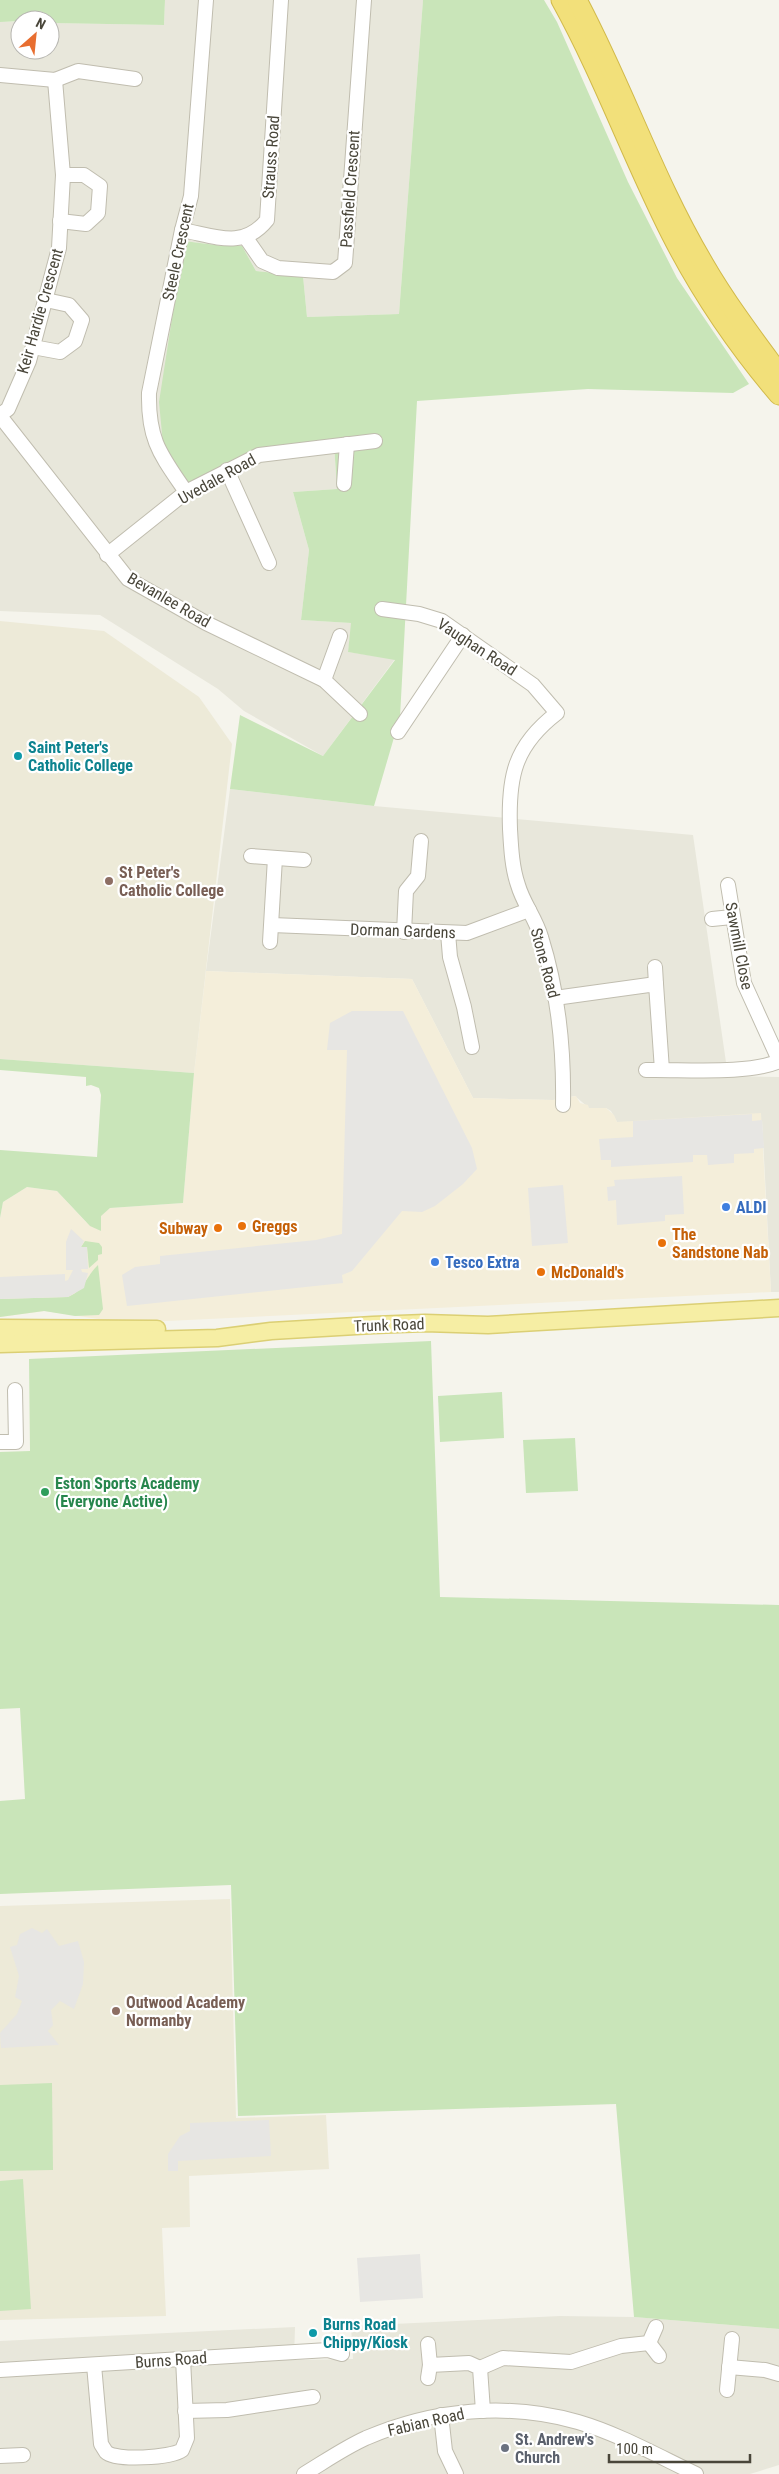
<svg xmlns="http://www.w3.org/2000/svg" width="779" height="2474" font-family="'Roboto Condensed',sans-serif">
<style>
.residential{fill:#e8e7db}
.commercial{fill:#f4eeda}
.education{fill:#edead8}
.green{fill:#c9e5b9}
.parking{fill:#e7e6e3}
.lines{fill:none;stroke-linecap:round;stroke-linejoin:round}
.minor-casing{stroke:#c0bdaf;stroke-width:16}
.major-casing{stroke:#dbcf74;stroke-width:19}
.highway-casing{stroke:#d1b94a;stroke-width:21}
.minor{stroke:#fff;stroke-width:14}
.major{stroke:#f6eea4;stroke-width:16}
.highway{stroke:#f2e07a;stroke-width:19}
.culture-dot{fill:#0f9aa8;stroke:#fff;stroke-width:2}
.education-dot{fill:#8d6e63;stroke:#fff;stroke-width:2}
.shop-dot{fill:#3f7fe0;stroke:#fff;stroke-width:2}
.food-dot{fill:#e8710a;stroke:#fff;stroke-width:2}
.leisure-dot{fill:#2e9e5b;stroke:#fff;stroke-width:2}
.worship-dot{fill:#6b7280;stroke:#fff;stroke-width:2}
.labels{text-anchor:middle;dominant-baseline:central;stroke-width:4.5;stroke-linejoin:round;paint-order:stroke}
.street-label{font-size:16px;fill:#49463a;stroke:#fff}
.culture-label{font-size:16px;font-weight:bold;fill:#0d838f;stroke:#fff;text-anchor:start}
.education-label{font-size:16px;font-weight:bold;fill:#785e54;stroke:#fff;text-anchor:start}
.shop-label{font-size:16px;font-weight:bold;fill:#366cbe;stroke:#fff;text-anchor:start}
.food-label{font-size:16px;font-weight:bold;fill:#c56008;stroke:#fff;text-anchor:start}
.leisure-label{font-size:16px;font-weight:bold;fill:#27864d;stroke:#fff;text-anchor:start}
.worship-label{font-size:16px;font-weight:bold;fill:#5b616d;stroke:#fff;text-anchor:start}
</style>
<rect width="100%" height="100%" fill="#f5f4ec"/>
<g class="residential">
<path d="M165 0H423L399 314 307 317 303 276 256 271 242 246H224L184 241 222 468 334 444 337 489 293 492 309 550 301 620 352 623 348 652 395 659 323 756 244 711 218 689 100 615 0 611V22H20V50H50V23L164 25Z"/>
<path d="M230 789 374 806 693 835 728 1076 779 1077V1292H771L762 1120 617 1122 611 1111 606 1108H589L575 1096 553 1100 473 1098 412 979 206 971Z"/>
<path d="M560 2316 634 2317 779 2329V2465L750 2474H0V2341L295 2327 294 2360 353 2359 351 2326Z"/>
</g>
<path class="commercial" d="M206 971 412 979 473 1098 553 1100 576 1096 580 1103 588 1105 589 1108H606L614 1115 617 1122 761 1113 771 1292 125 1323 45 1311 0 1317V1218L3 1202 27 1187 57 1191 86 1222 101 1231V1215L110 1208 183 1203 194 1073Z"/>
<g class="education">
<path d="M0 621 104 631 199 697 232 744 194 1073 0 1059Z"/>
<path d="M230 1899 236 2118 326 2115 329 2169 189 2176 190 2227 162 2228 166 2316 0 2320V1906Z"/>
</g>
<g class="green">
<path d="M0 0H165L164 25 50 23V20L0 22Z"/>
<path d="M423 0H544L557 22 628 182 677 278 749 384 733 393 588 389 417 401 400 717 374 806 230 789 240 715 323 756 395 660 348 652 351 623 301 620 309 550 293 492 337 489 334 444 255 453 190 490 163 444 159 402 184 241 224 246H242L256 271 303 276 307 317 399 314Z"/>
<path d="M0 1059 194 1073 183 1203 110 1208 101 1216V1231L90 1226 57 1191 27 1187 3 1202 0 1218V1150L97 1157 101 1095 99 1088 91 1085 86 1086V1077L0 1070Z"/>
<path d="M85 1241 99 1243 102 1247V1254L98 1255V1260L89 1268 87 1247H81Z"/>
<path d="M98 1265 103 1309 99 1315 75 1316 44 1311 0 1317V1299L68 1297C85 1290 86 1276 98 1265Z"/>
<path d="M431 1341 440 1597 779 1605V2329L634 2317 616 2104 238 2116 231 1885 0 1894V1801L25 1799 20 1708 0 1709V1452L30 1451 29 1359Z"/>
<path d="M502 1392 504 1438 440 1442 438 1396Z"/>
<path d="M575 1438 578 1491 526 1493 523 1440Z"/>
<path d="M52 2083 53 2170 0 2171V2085Z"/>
<path d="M23 2179 31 2309 0 2311V2181Z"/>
</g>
<g class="parking">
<path d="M352 1011H403L472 1148 477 1169 463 1184 435 1206 422 1212 402 1211 352 1271 342 1275 343 1283 127 1306 122 1275 135 1267 160 1264V1256L316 1240 342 1234 347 1050H327L330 1023Z"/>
<path d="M752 1114V1121L762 1120 764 1148 754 1149V1153L734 1154V1163L708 1165 707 1155H693V1162L611 1167V1160H601L599 1139 633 1137V1121Z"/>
<path d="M682 1176 684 1214 665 1215V1221L617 1225 616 1200 608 1201 607 1187 615 1186 614 1180Z"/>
<path d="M563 1185 568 1243 532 1246 528 1188Z"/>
<path d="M71 1229 84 1241 81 1247H87L88 1269H81L82 1272 88 1273 84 1288 68 1297 0 1299V1277L65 1274V1281L68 1280 73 1270H66V1242Z"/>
<path d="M32 1928 42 1933 47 1929 59 1946 78 1941 84 1962 83 1984 74 2009 60 2001 51 2010 53 2025 48 2031 59 2045 1 2048 0 2033 17 2014 22 2001 15 1997 19 1976 10 1947 17 1945 20 1934Z"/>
<path d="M269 2120 271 2156 178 2161V2171H168V2154L180 2136 190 2131V2123Z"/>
<path d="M420 2254 423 2298 360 2302 357 2258Z"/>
</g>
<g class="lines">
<defs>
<g id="minor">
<path d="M0 75 55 80 78 71 135 79"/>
<path d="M60 221 86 224 98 213 100 186 84 175H63"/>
<path d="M182 230C215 236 243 250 267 220L281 0"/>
<path d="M246 238 262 261 278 268 333 272 345 263 364 0"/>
<path d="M33 347 60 352 75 341 82 320 69 305 46 300"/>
<path d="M0 415 8 409 29 361 59 248 63 175 55 80"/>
<path d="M0 416 128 579 206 623 324 680 360 714"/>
<path d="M227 470 269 563"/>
<path d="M344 484 347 444"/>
<path d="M186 492C161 455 148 441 149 393L182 230 191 196 206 0"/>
<path d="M107 555 186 492 259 455 375 441"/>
<path d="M382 609 419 614 442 621 533 685 557 713C514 746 508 777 510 829 511 847 512 868 518 885 523 903 536 919 541 937 558 991 564 1049 563 1105"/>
<path d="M324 680 340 636"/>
<path d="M398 732 463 635"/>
<path d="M251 856 304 860"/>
<path d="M728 885 744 983 779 1060"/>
<path d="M712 919 732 917"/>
<path d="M272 925 467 933 529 910"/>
<path d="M404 932 406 891 418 876 421 841"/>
<path d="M448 933 450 957 464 1007 472 1047"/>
<path d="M270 942 275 858"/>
<path d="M655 967 656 984"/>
<path d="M555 998 656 984 662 1070"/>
<path d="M646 1070C681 1069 750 1075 779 1061"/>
<path d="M0 1442H16L15 1390"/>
<path d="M649 2343 659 2356"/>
<path d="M428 2344 430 2365 469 2363 480 2368 483 2411"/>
<path d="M94 2365 101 2444 106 2452C115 2461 171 2458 182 2450L187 2438 183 2359"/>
<path d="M729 2367 765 2370 779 2374"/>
<path d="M480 2368 503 2358 571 2362 621 2346 649 2343 656 2327"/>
<path d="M0 2370 328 2350 342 2354"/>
<path d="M428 2378 430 2365"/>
<path d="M727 2390 732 2339"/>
<path d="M185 2411 227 2410 313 2397"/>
<path d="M441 2415 445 2451 456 2474"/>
<path d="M0 2456 23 2455"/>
<path d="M304 2474C324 2462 344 2448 366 2438 434 2409 507 2402 578 2422 619 2434 658 2456 696 2474"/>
</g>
<g id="major">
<path d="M0 1328 157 1329"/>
<path d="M0 1344 217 1338 271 1331 373 1325 425 1323 488 1325 779 1308"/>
</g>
<g id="highway">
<path d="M561 0C603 76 632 157 671 234 700 291 738 347 779 395"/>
<path d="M577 0C623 86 654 180 704 264 726 302 753 338 779 373"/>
</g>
</defs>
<use href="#minor" class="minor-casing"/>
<use href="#major" class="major-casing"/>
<use href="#highway" class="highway-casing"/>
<use href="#minor" class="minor"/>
<use href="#major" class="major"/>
<use href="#highway" class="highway"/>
</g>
<g class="culture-dot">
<circle cx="18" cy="756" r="5"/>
<circle cx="313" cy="2333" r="5"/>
</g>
<g class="education-dot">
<circle cx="109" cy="881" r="5"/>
<circle cx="116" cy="2011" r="5"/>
</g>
<g class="shop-dot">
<circle cx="726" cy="1207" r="5"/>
<circle cx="435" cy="1262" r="5"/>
</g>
<g class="food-dot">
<circle cx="242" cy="1226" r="5"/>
<circle cx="218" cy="1228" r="5"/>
<circle cx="662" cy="1243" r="5"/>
<circle cx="541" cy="1272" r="5"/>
</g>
<circle class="leisure-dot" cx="45" cy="1492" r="5"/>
<circle class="worship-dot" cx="505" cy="2448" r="5"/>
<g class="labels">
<g class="street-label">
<text transform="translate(271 157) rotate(-86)">Strauss Road</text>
<text transform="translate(350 189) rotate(-86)">Passfield Crescent</text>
<text transform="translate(178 252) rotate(-78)">Steele Crescent</text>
<text transform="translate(40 311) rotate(-74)">Keir Hardie Crescent</text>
<text transform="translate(217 479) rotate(-29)">Uvedale Road</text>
<text transform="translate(169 600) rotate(30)">Bevanlee Road</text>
<text transform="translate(477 647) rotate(33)">Vaughan Road</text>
<text transform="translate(403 931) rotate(2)">Dorman Gardens</text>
<text transform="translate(739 946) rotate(79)">Sawmill Close</text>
<text transform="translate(545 963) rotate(75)">Stone Road</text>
<text transform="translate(389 1325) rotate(-2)">Trunk Road</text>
<text transform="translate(171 2360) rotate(-4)">Burns Road</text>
<text transform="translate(426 2422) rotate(-13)">Fabian Road</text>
</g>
<g class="culture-label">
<text x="28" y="747">Saint Peter's<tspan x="28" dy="18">Catholic College</tspan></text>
<text x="323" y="2324">Burns Road<tspan x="323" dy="18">Chippy/Kiosk</tspan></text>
</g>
<g class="education-label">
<text x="119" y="872">St Peter's<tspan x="119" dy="18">Catholic College</tspan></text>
<text x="126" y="2002">Outwood Academy<tspan x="126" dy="18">Normanby</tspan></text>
</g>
<g class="shop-label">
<text x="736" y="1207">ALDI</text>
<text x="445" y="1262">Tesco Extra</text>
</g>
<g class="food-label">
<text x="252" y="1226">Greggs</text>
<text x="208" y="1228" text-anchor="end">Subway</text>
<text x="672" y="1234">The<tspan x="672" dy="18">Sandstone Nab</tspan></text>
<text x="551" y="1272">McDonald's</text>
</g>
<g class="leisure-label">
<text x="55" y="1483">Eston Sports Academy<tspan x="55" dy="18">(Everyone Active)</tspan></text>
</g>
<g class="worship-label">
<text x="515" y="2439">St. Andrew's<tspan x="515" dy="18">Church</tspan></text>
</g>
</g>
<g transform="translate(35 35) rotate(27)"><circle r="24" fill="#ffffff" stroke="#b6b5b0"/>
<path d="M0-4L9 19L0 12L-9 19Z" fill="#e86e30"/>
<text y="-8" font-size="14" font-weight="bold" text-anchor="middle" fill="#49463a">N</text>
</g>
<path d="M609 2454v8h141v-8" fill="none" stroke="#49463a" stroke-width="2.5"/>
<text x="616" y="2454" font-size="15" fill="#49463a" stroke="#ffffff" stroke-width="4" paint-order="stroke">100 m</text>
</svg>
